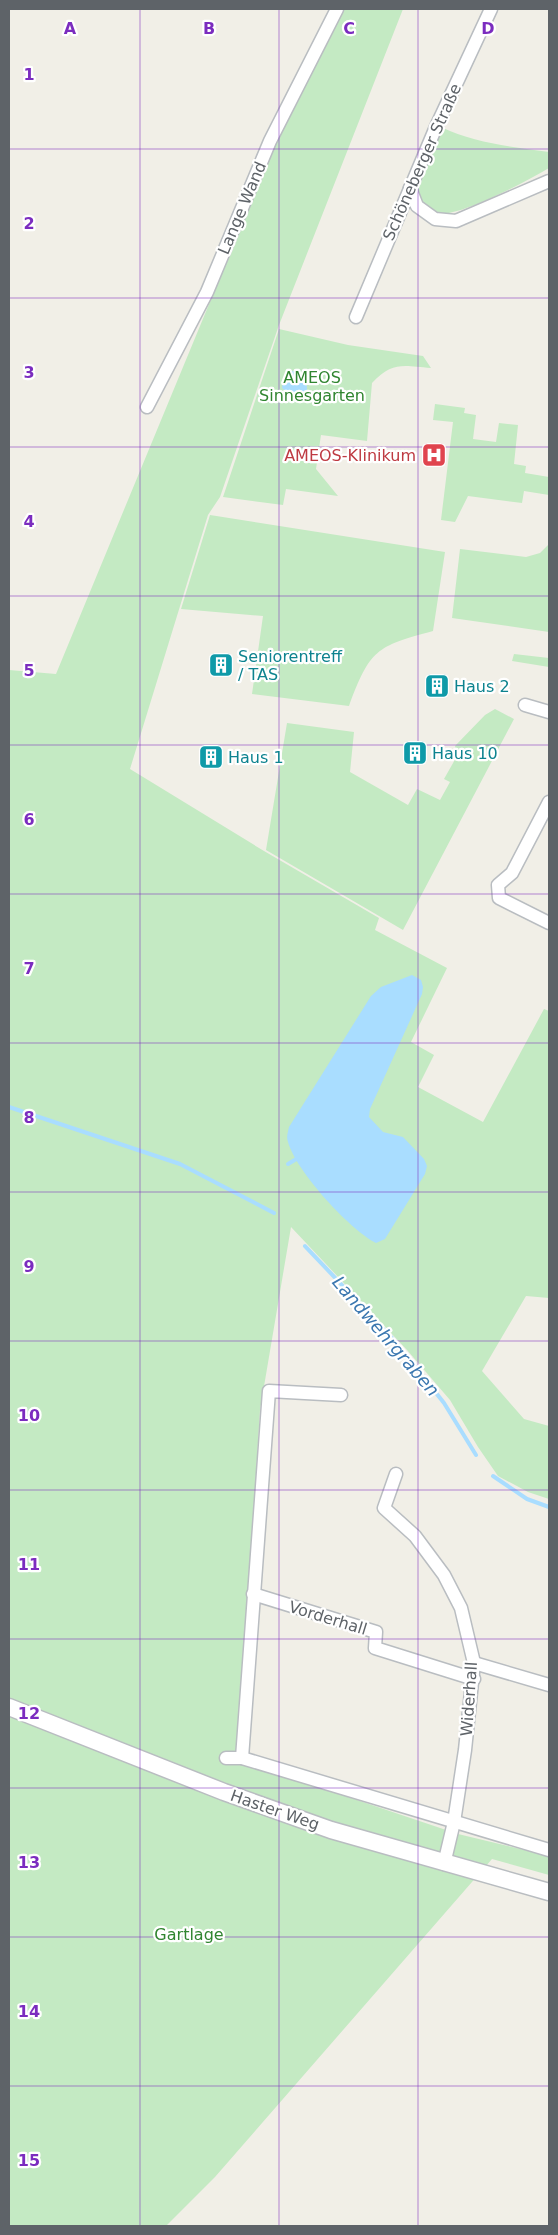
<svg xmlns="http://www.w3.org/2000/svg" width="558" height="2235" font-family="'DejaVu Sans',sans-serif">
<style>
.green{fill:#c4eac3}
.water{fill:#a9ddff}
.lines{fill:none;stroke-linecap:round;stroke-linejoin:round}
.stream{stroke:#a9ddff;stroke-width:4}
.minor-casing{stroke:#b9bdc1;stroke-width:15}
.tertiary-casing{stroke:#b9bdc1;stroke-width:19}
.minor{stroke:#fff;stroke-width:12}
.tertiary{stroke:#fff;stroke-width:16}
.grid{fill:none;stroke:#7b2cbf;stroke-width:1;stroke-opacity:0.55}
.labels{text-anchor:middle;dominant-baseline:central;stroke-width:4.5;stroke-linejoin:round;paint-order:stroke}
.street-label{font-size:16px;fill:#5e6368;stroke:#fff}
.park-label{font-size:16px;fill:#308530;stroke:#fff}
.health-label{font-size:16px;fill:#be3a42;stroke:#fff;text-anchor:end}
.culture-label{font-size:16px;fill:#0d838f;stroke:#fff;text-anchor:start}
.water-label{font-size:18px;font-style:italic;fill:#3c78b0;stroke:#fff}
.grid-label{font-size:16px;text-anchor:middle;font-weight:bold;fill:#7b2cbf;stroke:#fff;stroke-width:4.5;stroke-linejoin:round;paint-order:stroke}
</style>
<rect width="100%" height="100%" fill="#f1efe7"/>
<g class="green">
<path d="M339 9H403L279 325 220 497 208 515 130 769 264 851 379 918 375 930 447 968 411 1042 434 1055 418 1087 483 1122 544 1009 549 1011V1298L526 1296 482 1371 524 1419 549 1426V1499L528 1492 498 1476 478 1447 450 1400 407 1350 291 1227 260 1410 238 1760 458 1834 549 1856V1875L492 1859 215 2177 166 2226H9V670L56 674 284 123Z"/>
<path d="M441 127C475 143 512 147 549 152V168C531 179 455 220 436 213 425 209 419 198 415 187Z"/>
<path d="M279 329 348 345 423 356 431 368C403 366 393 361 372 383L367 441 321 435 316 469 338 496 286 489 283 505 223 497Z"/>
<path d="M435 404 465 408 464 413 476 415 473 439 496 442 499 423 518 425 514 464 526 466 525 473 549 477V495L524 491 522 503 468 496 455 522 441 520 453 422 433 420Z"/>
<path d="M210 515 445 552 433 631C376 646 370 650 349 706L252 694 263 616 181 609Z"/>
<path d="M549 544V632L452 618 460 549 526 557 540 553Z"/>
<path d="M514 654 549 658V667L512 661Z"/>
<path d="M495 709 514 719 403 930 266 850 287 723 354 732 350 772 408 805 417 789 440 800 450 782 444 779 457 756 455 746 485 715Z"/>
</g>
<g class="water">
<path d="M292 371 306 374 307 390 300 395 298 402 290 401 289 394 282 388 284 376Z"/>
<path d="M412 975 421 980 423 987 422 994 370 1109 369 1117 383 1132 403 1137 424 1159 427 1166 425 1174 385 1239 376 1243C349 1229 296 1171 288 1142 286 1137 288 1132 289 1127L371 996 381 987Z"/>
</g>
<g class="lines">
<g class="stream">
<path d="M9 1107 180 1164 274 1213"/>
<path d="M288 1164 298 1158"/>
<path d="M305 1246 394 1340 444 1403 476 1455"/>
<path d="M493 1476 527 1499 549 1507"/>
</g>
<defs>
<g id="minor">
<path d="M410 188 417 206 435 219 456 221 549 181"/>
<path d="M356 317 436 127 491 9"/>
<path d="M147 407 207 292 270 141 337 9"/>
<path d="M525 705 549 712"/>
<path d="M549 802 512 873 498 885 499 898 549 923"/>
<path d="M396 1474 384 1508 415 1536 444 1575 461 1608 474 1663 465 1750 454 1822 444 1864"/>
<path d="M253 1594 376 1632 375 1648 474 1679"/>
<path d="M474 1663 549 1685"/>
<path d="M226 1758H242L549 1850"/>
<path d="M242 1758 269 1391 341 1395"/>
</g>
<path id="tertiary" d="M9 1707 224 1792 331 1830 549 1892"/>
</defs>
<use href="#minor" class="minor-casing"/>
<use href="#tertiary" class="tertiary-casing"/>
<use href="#minor" class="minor"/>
<use href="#tertiary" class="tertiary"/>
</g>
<path class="grid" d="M140 9V2226M279 9V2226M418 9V2226M9 149H549M9 298H549M9 447H549M9 596H549M9 745H549M9 894H549M9 1043H549M9 1192H549M9 1341H549M9 1490H549M9 1639H549M9 1788H549M9 1937H549M9 2086H549"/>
<defs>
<symbol id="hospital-square" viewBox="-11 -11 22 22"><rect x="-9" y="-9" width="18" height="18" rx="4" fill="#e0444e" stroke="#fff"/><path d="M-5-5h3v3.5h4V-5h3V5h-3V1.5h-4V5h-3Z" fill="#fff"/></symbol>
<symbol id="building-square" viewBox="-11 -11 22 22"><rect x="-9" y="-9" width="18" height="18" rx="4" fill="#0f9aa8" stroke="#fff"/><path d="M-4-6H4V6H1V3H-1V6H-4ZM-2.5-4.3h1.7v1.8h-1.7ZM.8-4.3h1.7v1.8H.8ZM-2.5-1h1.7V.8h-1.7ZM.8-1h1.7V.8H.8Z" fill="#fff"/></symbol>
</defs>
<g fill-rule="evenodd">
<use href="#hospital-square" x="420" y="441" width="28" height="28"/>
<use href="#building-square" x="207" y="651" width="28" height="28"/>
<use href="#building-square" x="423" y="672" width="28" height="28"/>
<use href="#building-square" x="401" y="739" width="28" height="28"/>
<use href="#building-square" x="197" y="743" width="28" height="28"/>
</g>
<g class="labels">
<g class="street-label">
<text transform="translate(422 162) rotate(-66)">Schöneberger Straße</text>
<text transform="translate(242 208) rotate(-67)">Lange Wand</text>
<text transform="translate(328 1618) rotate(17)">Vorderhall</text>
<text transform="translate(469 1699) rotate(-86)">Widerhall</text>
<text transform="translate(275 1810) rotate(19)">Haster Weg</text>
</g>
<g class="park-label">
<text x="312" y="377">AMEOS<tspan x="312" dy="18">Sinnesgarten</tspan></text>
<text x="189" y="1934">Gartlage</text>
</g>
<g class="health-label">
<text x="416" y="455">AMEOS-Klinikum</text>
</g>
<g class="culture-label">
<text x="238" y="656">Seniorentreff<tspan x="238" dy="18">/ TAS</tspan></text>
<text x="454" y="686">Haus 2</text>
<text x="432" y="753">Haus 10</text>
<text x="228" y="757">Haus 1</text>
</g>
<g class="water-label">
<text transform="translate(386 1336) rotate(49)">Landwehrgraben</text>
</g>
</g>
<g class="grid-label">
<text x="70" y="34">A</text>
<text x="209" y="34">B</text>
<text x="349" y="34">C</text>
<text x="488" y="34">D</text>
<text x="29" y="80">1</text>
<text x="29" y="229">2</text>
<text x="29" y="378">3</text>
<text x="29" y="527">4</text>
<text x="29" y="676">5</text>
<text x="29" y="825">6</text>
<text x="29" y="974">7</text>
<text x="29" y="1123">8</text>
<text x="29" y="1272">9</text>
<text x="29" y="1421">10</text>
<text x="29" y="1570">11</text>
<text x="29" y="1719">12</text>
<text x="29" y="1868">13</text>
<text x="29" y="2017">14</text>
<text x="29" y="2166">15</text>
</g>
<rect width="558" height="2235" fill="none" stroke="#5e6368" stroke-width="20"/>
</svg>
